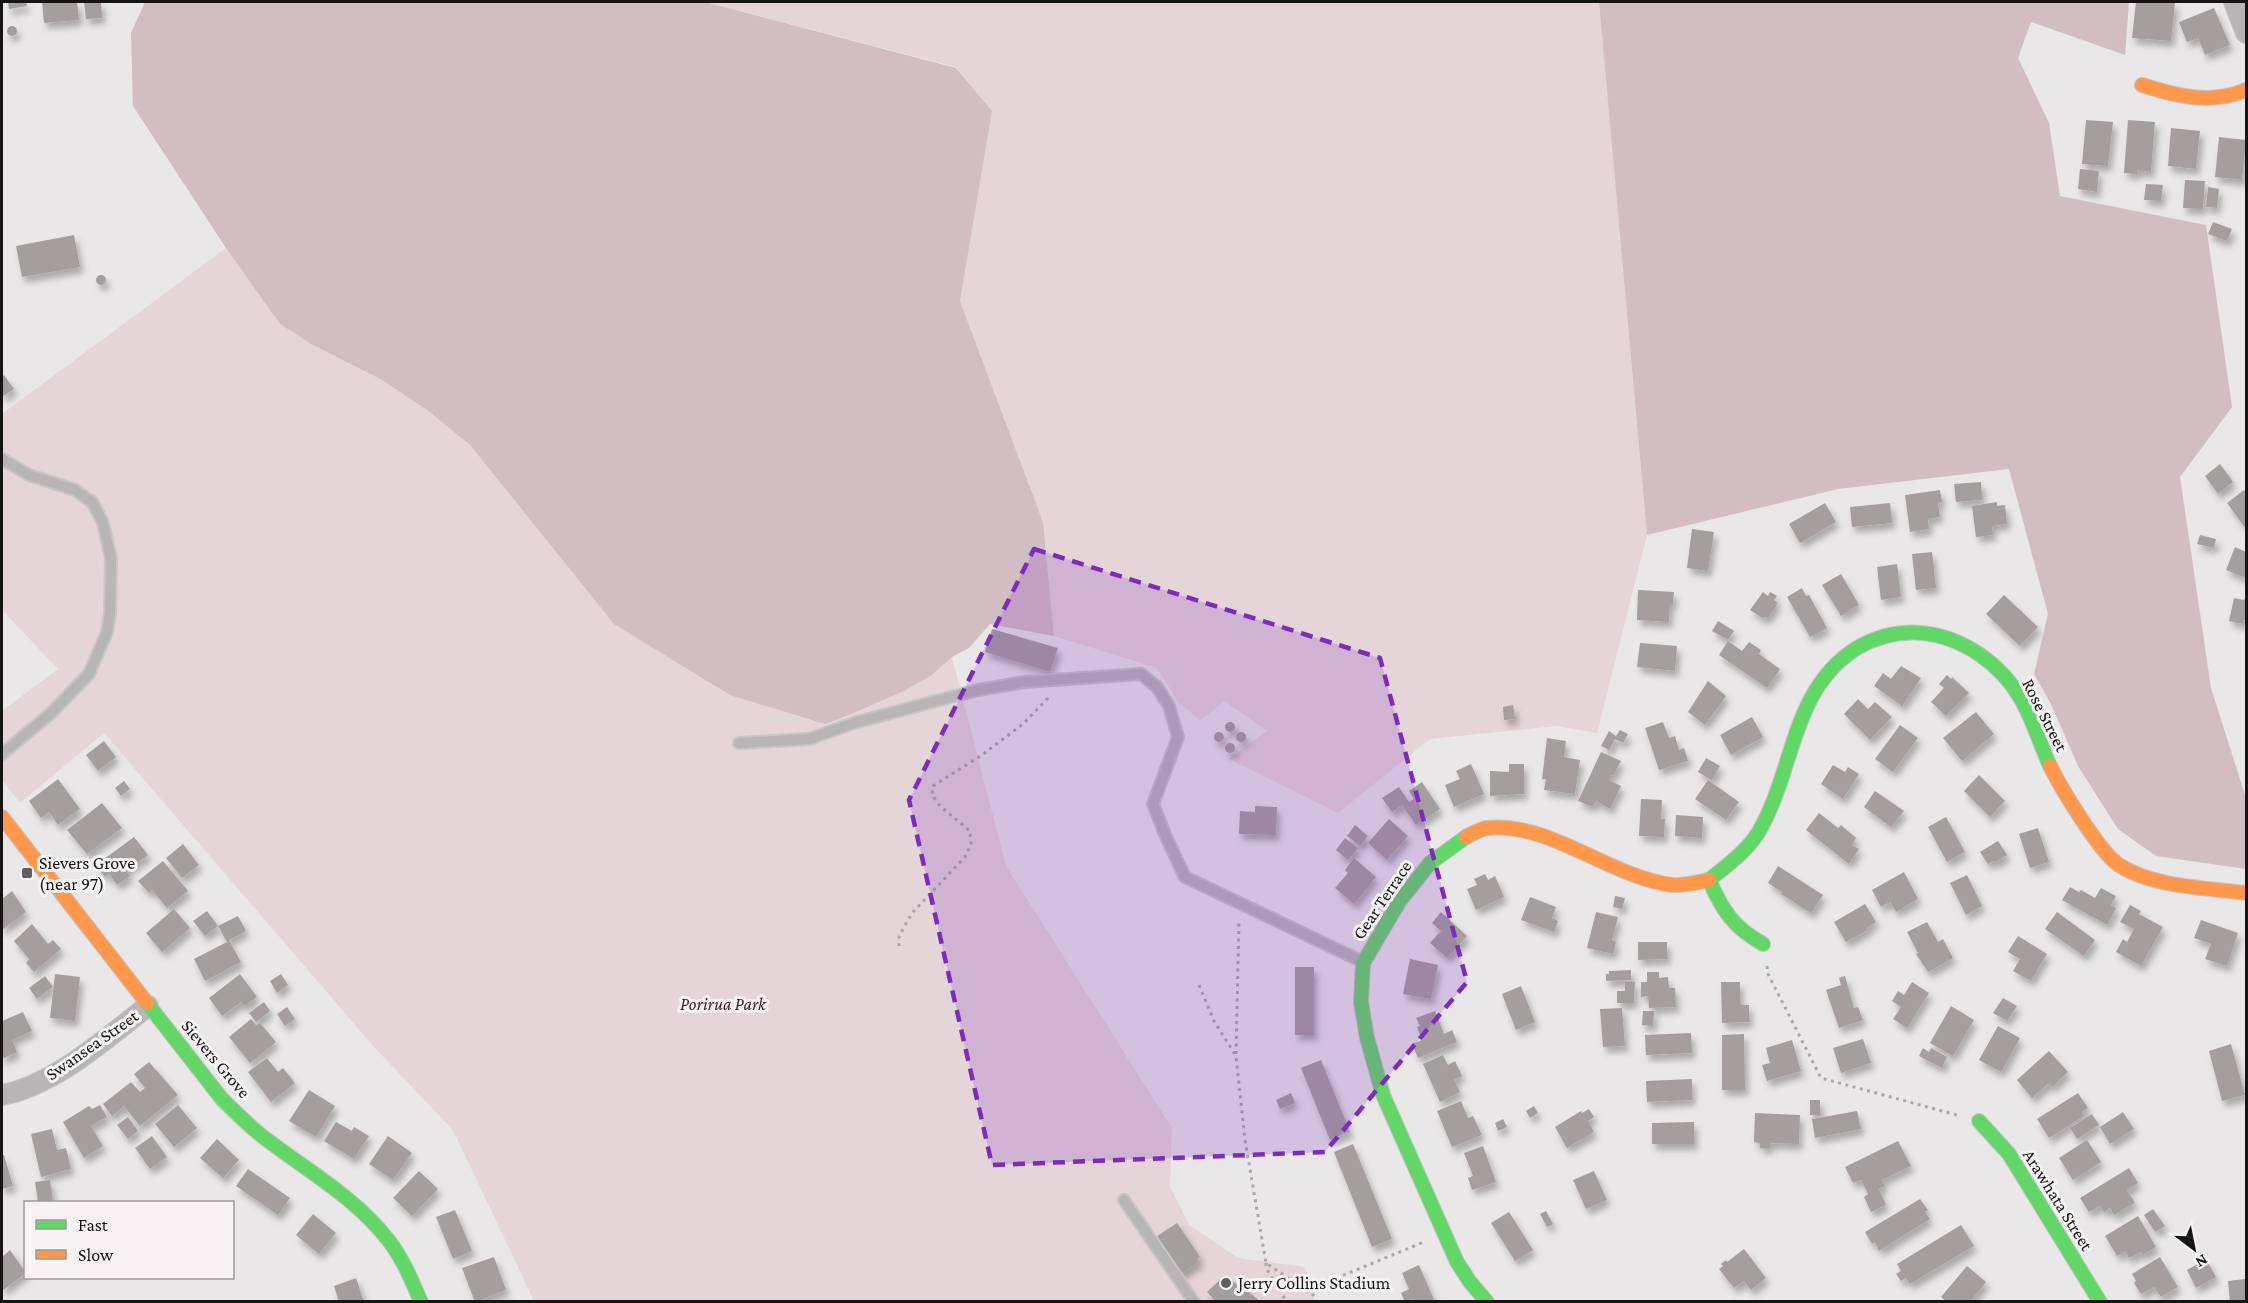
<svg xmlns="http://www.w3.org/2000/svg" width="2248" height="1303" font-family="'Crimson Pro',serif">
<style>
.green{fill:#e5d4d8}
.forest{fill:#d2bdc2}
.building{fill:#a59e9f;filter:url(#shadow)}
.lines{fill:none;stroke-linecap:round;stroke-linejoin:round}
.lane-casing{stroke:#c7c5c6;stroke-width:14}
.street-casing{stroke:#c7c5c6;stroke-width:22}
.fast-casing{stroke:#c7c5c6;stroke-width:16}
.slow-casing{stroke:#c7c5c6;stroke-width:16}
.path{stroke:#aaa7a7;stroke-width:3;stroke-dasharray:3 4.5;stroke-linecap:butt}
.lane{stroke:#b9b5b6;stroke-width:10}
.street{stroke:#b9b5b6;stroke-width:20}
.fast{stroke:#63d668;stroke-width:14}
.slow{stroke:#ff974d;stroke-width:14}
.marked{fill:#7b2cbf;fill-opacity:0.2;stroke:#7b2cbf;stroke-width:4.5;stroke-dasharray:12 8;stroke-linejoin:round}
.poi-dot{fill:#605e5f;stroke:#f7f3f4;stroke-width:2}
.labels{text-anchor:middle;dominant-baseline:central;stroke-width:6;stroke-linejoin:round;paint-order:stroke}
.street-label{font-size:18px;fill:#161415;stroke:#f7f3f4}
.poi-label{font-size:18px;fill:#161415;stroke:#f7f3f4;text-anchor:start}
.park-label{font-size:18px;font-style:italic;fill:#481725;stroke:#f7f3f4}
</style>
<defs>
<filter id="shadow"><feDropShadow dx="3.5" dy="6" stdDeviation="3" flood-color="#0004"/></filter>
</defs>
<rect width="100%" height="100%" fill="#e9e7e8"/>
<g class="green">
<path d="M705 2H1599L1647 535 1597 733 1556 726 1430 739 1338 813 1229 759 1267 731 1225 701 1200 720 1178 702 1157 668 1054 636 1043 522 960 301 992 111 956 67Z"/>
<path d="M226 248 280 324 311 344 382 380 427 410 470 445 614 624 932 675 952 657 1006 866 1172 1128 1170 1187 1189 1225 1238 1258 1305 1267 1315 1301H534L453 1130 375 1048 104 733 20 803 2 780V711L58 669 2 610V414Z"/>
</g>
<g class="forest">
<path d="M145 2H705L956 68 992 111 960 301 1043 522 1054 636 990 624 969 648 952 657 932 675 904 691 851 714 825 724 730 695 614 624 470 445 427 410 382 380 311 344 280 324 226 248 133 106 131 33Z"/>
<path d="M1599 2H2129L2125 55 2031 22 2018 58 2049 123 2060 196 2206 225 2232 407 2180 477 2211 688 2246 798V869L2156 856 2118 829 2078 766 2051 704 2034 674 2048 614 2009 469 1838 489 1647 535Z"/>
</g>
<g class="building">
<path d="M8 2H26L27 6 9 9Z"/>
<path d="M42 2H77L79 20 44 23Z"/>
<path d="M84 2H101L102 18 86 19Z"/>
<path d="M2136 2 2175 3 2171 41 2132 38Z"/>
<path d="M2214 8 2230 45 2205 55 2198 38 2187 42 2179 22Z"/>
<circle cx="12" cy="31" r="5"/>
<path d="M2086 120 2113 122 2108 166 2082 164Z"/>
<path d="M2128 120 2155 122 2151 172 2137 170V174L2124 173Z"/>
<path d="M2171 128 2200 131 2196 169 2168 166Z"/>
<path d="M2219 137 2246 140 2242 180 2215 177Z"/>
<path d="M2080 169 2099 171 2097 192 2078 189Z"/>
<path d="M2185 180 2205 181 2203 209 2183 208Z"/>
<path d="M2146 184 2163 185 2161 201 2144 200Z"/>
<path d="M2208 187 2219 189 2217 208 2206 207Z"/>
<path d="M2213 222 2232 229 2227 241 2208 234Z"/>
<path d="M74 235 80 267 22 277 16 246Z"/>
<circle cx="101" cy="280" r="5"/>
<path d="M4 375 14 389 2 397V377Z"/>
<path d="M2220 464 2233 482 2218 494 2205 476Z"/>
<path d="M1981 482 1982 500 1956 502 1954 484Z"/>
<path d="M1940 490 1942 502 1938 503 1940 517 1928 519 1929 529 1910 532 1905 495Z"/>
<path d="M2244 490 2246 493V529L2227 503Z"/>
<path d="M1997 502V506L2005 505 2007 524 1992 526 1993 535 1976 537 1972 506Z"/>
<path d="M1825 503 1836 522 1800 543 1789 524Z"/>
<path d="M1890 503 1892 523 1852 527 1850 507Z"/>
<path d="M1692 529 1714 532 1708 571 1687 568Z"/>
<path d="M2200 535 2216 539 2214 548 2197 544Z"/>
<path d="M2235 547 2246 552V578L2226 570Z"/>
<path d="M1932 552 1936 588 1916 590 1912 554Z"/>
<path d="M1897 564 1901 597 1881 600 1877 567Z"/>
<path d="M1841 574 1859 605 1841 616 1822 585Z"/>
<path d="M1802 588 1806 596 1809 595 1827 628 1810 637 1787 597Z"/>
<path d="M1638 590 1674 592 1673 604H1670L1669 622 1637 620Z"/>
<path d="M1763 592 1768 596 1770 592 1777 596 1774 600 1778 603 1768 618 1765 617 1764 619 1750 610Z"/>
<path d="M2004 595 2038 627 2020 646 1986 614Z"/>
<path d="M2234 598 2244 600 2245 598H2246V621L2243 620V624L2229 621Z"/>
<path d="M1718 621 1734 631 1728 640 1712 631Z"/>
<path d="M992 629 1058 648 1050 672 985 652Z"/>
<path d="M1728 641 1742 651 1749 642 1761 650 1759 654 1780 669 1767 688 1719 655Z"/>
<path d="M1640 643 1677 646 1675 671 1637 667Z"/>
<path d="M1901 666 1921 678 1902 706 1874 686 1883 673 1891 679Z"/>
<path d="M1947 675 1951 679 1952 677 1969 693 1946 716 1931 702 1944 688 1939 684Z"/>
<path d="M1708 681 1726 696 1705 725 1688 712Z"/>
<path d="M1858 699 1868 709 1875 702 1892 717 1870 740 1844 714Z"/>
<path d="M1513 705 1515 719 1504 720 1503 707Z"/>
<path d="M1976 712 1994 734 1962 761 1943 738Z"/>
<path d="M1752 717 1763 737 1731 755 1720 735Z"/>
<path d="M1663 722 1669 738 1675 736 1679 750 1684 748 1688 761 1659 770 1645 728Z"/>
<circle cx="1230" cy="727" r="5"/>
<path d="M1900 725 1918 738 1893 772 1875 759Z"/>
<path d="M1620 730 1628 734 1623 743 1615 739 1609 750 1601 746 1609 731 1616 736Z"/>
<circle cx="1219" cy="737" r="5"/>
<circle cx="1241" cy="737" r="5"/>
<path d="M1547 738 1566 741 1564 757 1580 760 1575 794 1544 790 1546 779H1542Z"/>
<path d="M104 741 116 757 98 771 86 755Z"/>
<circle cx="1230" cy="748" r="5"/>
<path d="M1601 752 1621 761 1613 776 1611 775 1609 780 1621 786 1610 809 1596 801 1593 807 1578 801Z"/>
<path d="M1706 758 1720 766 1712 780 1698 772Z"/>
<path d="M1471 764 1484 794 1454 807 1445 785 1460 779 1456 771Z"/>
<path d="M1509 764H1524V794L1490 796V771L1509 772Z"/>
<path d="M1833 765 1845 772 1848 767 1859 774 1843 799 1821 784Z"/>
<path d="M1979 775 2005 801 1990 817 1964 791Z"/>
<path d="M58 779 80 809 58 825 49 812 41 818 29 801Z"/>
<path d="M1708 780 1739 802 1726 820 1695 799Z"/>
<path d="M124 781 130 789 121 796 115 788Z"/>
<path d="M1422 782 1440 809 1416 825 1402 805 1392 812 1382 798 1399 787 1409 802 1414 799 1409 791Z"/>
<path d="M1875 791 1904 811 1891 827 1864 807Z"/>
<path d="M1641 799 1662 800 1661 819H1665L1664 837 1639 836Z"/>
<path d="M102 803 122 828 87 854 67 830Z"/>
<path d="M1255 806 1277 807 1276 835 1239 834 1240 811 1255 812Z"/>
<path d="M1819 813 1838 828 1841 825 1856 838 1852 845 1859 849 1849 864 1806 830Z"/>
<path d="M1676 815 1703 817 1702 838 1675 836Z"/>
<path d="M1946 817 1965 852 1947 862 1928 827Z"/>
<path d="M1389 819 1408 836 1387 860 1368 843Z"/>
<path d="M1355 825 1368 836 1360 846 1347 836Z"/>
<path d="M2038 828 2049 862 2030 868 2019 834Z"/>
<path d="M134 837 148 855 126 871 130 876 117 885 109 874 105 877 96 865Z"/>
<path d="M1345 838 1358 848 1348 860 1336 850Z"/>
<path d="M1998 841 2007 855 1995 863 1994 861 1988 864 1980 852Z"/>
<path d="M183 844 199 865 182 878 166 858Z"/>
<path d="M1354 858 1376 877 1354 904 1335 888 1348 873 1345 870Z"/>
<path d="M163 861 188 891 167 908 152 890 149 893 138 881Z"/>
<path d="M1778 866 1823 895 1811 913 1781 894 1782 892 1768 883Z"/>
<path d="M1904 872 1918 899 1896 912 1890 902 1881 907 1872 890Z"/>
<path d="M1485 874 1488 880 1495 876 1504 897 1476 910 1467 889 1477 885 1474 879Z"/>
<path d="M1967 875 1982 906 1966 915 1950 883Z"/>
<path d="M2070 887 2079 892 2081 890 2095 898 2101 888 2116 896 2111 905 2116 908 2107 925 2062 900Z"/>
<path d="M12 891 26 912 2 930V899Z"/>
<path d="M1615 896 1625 898 1622 909 1613 907Z"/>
<path d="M1530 897 1556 907 1552 918 1558 921 1554 932 1521 920Z"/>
<path d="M1865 904 1876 922 1867 928 1868 930 1846 942 1834 922Z"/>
<path d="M2130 905 2141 911 2139 914 2163 927 2141 966 2116 952 2123 939 2127 942 2134 929 2120 922Z"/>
<path d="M174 909 190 928 162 952 146 933Z"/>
<path d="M207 911 218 926 238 916 246 931 229 940 241 962 205 981 194 959 227 942 218 926 205 936 193 921Z"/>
<path d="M1441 912 1467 936 1447 958 1430 943 1441 931 1432 923Z"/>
<path d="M1596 912 1618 917 1612 940 1616 942 1613 954 1587 948Z"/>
<path d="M2057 912 2095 940 2084 956 2045 929Z"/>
<path d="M2201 920 2238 933 2227 966 2205 959 2211 944 2194 938Z"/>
<path d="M1927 922 1938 942 1943 939 1953 958 1928 972 1916 954 1918 953 1907 932Z"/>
<path d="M32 924 48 944 53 940 61 949 34 972 26 963 29 959 14 941Z"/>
<path d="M2018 936 2047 954 2031 981 2013 971 2020 959 2008 952Z"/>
<path d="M1638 942H1667V959L1638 960Z"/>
<path d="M1410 959 1438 965 1431 999 1403 994Z"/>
<rect x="1295" y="967" width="19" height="68"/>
<path d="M1631 970V980L1606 981V974H1609V971Z"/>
<path d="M1647 972H1659V978L1668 977 1669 988H1675L1676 1007 1649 1008 1648 996 1641 997V982H1647Z"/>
<path d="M55 974 80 977 75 1021 50 1018Z"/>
<path d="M240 974 257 997 244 1006 241 1002 222 1016 209 998Z"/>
<path d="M281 974 288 985 277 993 270 981Z"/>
<path d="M45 976 53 987 37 999 29 988Z"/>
<path d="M1845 976 1854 1008 1858 1007 1863 1020 1839 1028 1826 990 1841 985 1839 978Z"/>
<path d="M1625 982H1635L1634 1003H1617V991H1625Z"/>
<path d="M1721 982H1740V1005H1749V1022L1722 1023Z"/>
<path d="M1912 982 1929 993 1907 1028 1893 1019 1901 1007 1892 1001 1898 991 1904 995Z"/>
<path d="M1521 986 1535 1022 1516 1030 1502 994Z"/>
<path d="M2003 998 2017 1006 2007 1021 1993 1013Z"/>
<path d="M264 1002 270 1011 256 1022 249 1013Z"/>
<path d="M1951 1006 1974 1020 1953 1056 1930 1043Z"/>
<path d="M287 1007 295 1019 285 1026 277 1014Z"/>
<path d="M1622 1008 1625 1046 1603 1047 1600 1009Z"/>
<path d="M1435 1011 1444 1034 1452 1030 1457 1042 1418 1058 1412 1044 1422 1040 1417 1027 1420 1026 1416 1018Z"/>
<path d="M1643 1011H1654L1653 1026 1642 1025Z"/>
<path d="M23 1012 32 1031 12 1040 17 1052 2 1059V1021Z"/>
<path d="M251 1019 256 1025 260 1023 276 1042 250 1063 229 1037Z"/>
<path d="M1998 1026 2020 1038 2001 1072 1979 1060Z"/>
<path d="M1691 1033 1692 1053 1646 1055 1645 1035Z"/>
<path d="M1744 1034 1745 1090H1722V1035Z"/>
<path d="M1863 1039 1871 1063 1841 1073 1833 1048Z"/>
<path d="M1792 1040 1801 1071 1767 1081 1762 1065 1770 1063 1766 1048Z"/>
<path d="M2231 1044 2245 1095 2222 1101 2209 1051Z"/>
<path d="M1923 1048 1929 1052 1931 1048 1947 1057 1942 1068 1919 1056Z"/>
<path d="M2049 1051 2068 1072 2052 1087 2049 1083 2032 1098 2017 1080Z"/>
<path d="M1443 1055 1448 1065 1455 1061 1462 1076 1454 1080 1460 1092 1440 1102 1423 1064Z"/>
<path d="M267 1058 278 1072 283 1068 295 1083 271 1102 248 1072Z"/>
<path d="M1321 1060 1350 1132 1330 1140 1301 1068Z"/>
<path d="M149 1062 178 1095 140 1126 124 1106 112 1116 103 1104 131 1082 140 1092 145 1088 134 1074Z"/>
<path d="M1692 1079V1100L1647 1102 1646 1081Z"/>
<path d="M309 1090 335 1106 316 1137 289 1121Z"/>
<path d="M1291 1093 1295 1103 1280 1109 1276 1100Z"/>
<path d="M2078 1093 2088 1108 2082 1112 2084 1116 2049 1138 2037 1119Z"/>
<rect x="1810" y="1100" width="10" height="15"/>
<path d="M1461 1101 1468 1118 1473 1116 1482 1135 1452 1147 1437 1111Z"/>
<path d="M100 1105 107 1117 91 1126 103 1146 84 1158 63 1122 89 1106 92 1109Z"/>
<path d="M178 1105 197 1128 174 1147 155 1124Z"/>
<path d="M1534 1106 1538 1113 1530 1118 1526 1111Z"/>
<path d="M1589 1109 1594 1117 1588 1121 1594 1132 1567 1148 1555 1127 1581 1111 1582 1113Z"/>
<path d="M1857 1111 1861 1129 1815 1138 1812 1119Z"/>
<path d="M2123 1112 2134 1129 2110 1144 2100 1127Z"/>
<path d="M1755 1113 1800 1115 1799 1144 1770 1143V1148H1760V1143L1754 1142Z"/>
<path d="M2092 1114 2099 1125 2077 1139 2070 1128Z"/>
<path d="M128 1117 138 1131 128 1139 117 1125Z"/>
<path d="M1503 1119 1507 1127 1498 1131 1495 1123Z"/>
<path d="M336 1122 352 1131 354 1127 369 1136 354 1159 324 1141Z"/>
<path d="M1694 1122V1144H1652V1123Z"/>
<path d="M52 1129 57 1150 66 1148 71 1169 41 1177 31 1134Z"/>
<path d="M152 1136 167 1157 150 1169 135 1148Z"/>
<path d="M388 1136 412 1153 393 1180 369 1164Z"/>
<path d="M217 1139 239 1160 223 1178 200 1158Z"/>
<path d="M2087 1140 2101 1162 2073 1180 2059 1158Z"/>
<path d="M1898 1141 1911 1166 1882 1180 1885 1186 1879 1189 1886 1205 1871 1212 1864 1197 1868 1194 1861 1180 1853 1183 1845 1167Z"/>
<path d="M1353 1144 1392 1239 1372 1247 1334 1152Z"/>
<path d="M1483 1146 1496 1182 1472 1190 1468 1178 1473 1176 1464 1153Z"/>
<path d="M2 1155H4L13 1186 2 1189Z"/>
<path d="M2129 1168 2138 1183 2127 1190 2135 1203 2114 1215 2110 1208 2104 1212 2100 1206 2089 1212 2080 1198Z"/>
<path d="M248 1169 290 1198 278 1215 236 1186Z"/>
<path d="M419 1171 438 1189 412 1216 393 1198Z"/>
<path d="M1594 1171 1607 1200 1586 1209 1573 1180Z"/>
<path d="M50 1180 53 1201 38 1202 35 1182Z"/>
<path d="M1920 1199 1928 1210 1925 1212 1930 1219 1879 1251 1875 1242 1872 1244 1865 1232Z"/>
<path d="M2153 1209 2165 1226 2155 1232 2144 1215Z"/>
<path d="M455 1210 472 1251 453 1259 436 1217Z"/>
<path d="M1546 1211 1553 1224 1547 1227 1540 1214Z"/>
<path d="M1509 1212 1533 1250 1515 1261 1491 1223Z"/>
<path d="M313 1214 336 1233 319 1254 296 1235Z"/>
<path d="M2138 1216 2156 1247 2143 1255 2141 1252 2129 1258 2125 1251 2117 1256 2105 1236Z"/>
<path d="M1177 1223 1200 1257 1197 1259 1199 1262 1181 1274 1179 1271 1176 1272 1154 1238Z"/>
<path d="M1961 1225 1974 1246 1910 1284 1906 1278 1901 1281 1896 1274 1901 1271 1897 1264Z"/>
<path d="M1744 1249 1766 1278 1751 1290 1744 1281 1734 1288 1719 1269 1723 1266 1721 1264 1726 1260 1727 1262Z"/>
<path d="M10 1250 26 1273 2 1291V1257Z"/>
<path d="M494 1257 506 1290 475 1302 462 1268Z"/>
<path d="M2160 1257 2178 1287 2161 1297 2154 1287 2141 1294 2134 1283 2136 1281 2132 1274Z"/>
<path d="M2206 1259 2216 1277 2196 1288 2187 1270Z"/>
<path d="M1419 1265 1428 1286 1435 1302H1414L1413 1299 1405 1302 1401 1293 1409 1289 1402 1273Z"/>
<path d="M1967 1266 1986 1282 1970 1302H1947L1941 1297Z"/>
<path d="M1224 1276 1246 1290 1261 1302H1216L1207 1292Z"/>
<path d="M356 1278 364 1302H339L334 1286Z"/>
<path d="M2246 1279V1302H2230L2228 1281Z"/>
</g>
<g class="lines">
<defs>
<g id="lane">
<path d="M2 459 29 475 75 490 93 503 103 523 111 559 110 613 107 632 89 674 50 714 2 754"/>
<path d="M739 743 809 739 854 723 917 706 978 690 1024 682 1141 674 1157 687 1169 706 1178 737 1153 804 1167 839 1185 877 1363 962"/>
<path d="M1124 1200 1194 1302"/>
</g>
<g id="street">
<path d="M2234 2 2246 33"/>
<path d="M2 1095C55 1085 106 1038 148 1006"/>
</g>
<g id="fast">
<path d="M1466 837 1430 863 1399 902 1363 963 1361 1002 1367 1038 1383 1095 1457 1262 1470 1282 1487 1302"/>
<path d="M1763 944C1733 927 1723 911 1709 880 1726 866 1746 852 1758 833 1795 771 1790 690 1857 648 1878 636 1899 631 1922 633 1963 637 2001 664 2021 699 2033 720 2040 744 2050 766"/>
<path d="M147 1003 222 1099C236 1113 250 1127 266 1139 308 1171 356 1198 389 1241 403 1259 412 1281 421 1302"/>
<path d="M1979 1121 2009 1154 2100 1302"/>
</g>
<g id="slow">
<path d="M2142 85C2177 96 2211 105 2246 90"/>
<path d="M2050 766C2061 788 2100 853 2119 865 2152 887 2207 888 2246 893"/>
<path d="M2 817 147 1003"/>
<path d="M1466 837C1472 834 1480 829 1487 828 1548 821 1610 877 1672 885 1683 886 1698 882 1709 880"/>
</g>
</defs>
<use href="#lane" class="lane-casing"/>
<use href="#street" class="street-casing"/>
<use href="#fast" class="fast-casing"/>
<use href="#slow" class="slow-casing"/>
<g class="path">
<path d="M899 946V936L912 913 965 857 971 844 970 831 940 806 932 795 933 786 982 755 1023 724 1050 696"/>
<path d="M1767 966 1768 974 1821 1078 1957 1115"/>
<path d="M1199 985 1214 1021 1236 1056 1245 1140 1266 1263 1313 1295 1334 1279 1424 1242"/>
<path d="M1236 1054 1239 920"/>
<path d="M1266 1263V1268L1287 1302"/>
</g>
<use href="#lane" class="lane"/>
<use href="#street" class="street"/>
<use href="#fast" class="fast"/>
<use href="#slow" class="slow"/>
</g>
<path class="marked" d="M1034 549 1380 658 1467 982 1325 1152 992 1165 909 800Z"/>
<g class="poi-dot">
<rect x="21" y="867" width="12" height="12" rx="3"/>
<circle cx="1226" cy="1283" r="6"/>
</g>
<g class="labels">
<g class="street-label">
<text transform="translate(2045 715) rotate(63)">Rose Street</text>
<text transform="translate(1382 900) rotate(-56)">Gear Terrace</text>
<text transform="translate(92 1045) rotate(-35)">Swansea Street</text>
<text transform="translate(216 1059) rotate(50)">Sievers Grove</text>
<text transform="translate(2058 1200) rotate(58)">Arawhata Street</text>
</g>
<g class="poi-label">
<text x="39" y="863">Sievers Grove<tspan x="39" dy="21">(near 97)</tspan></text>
<text x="1238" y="1283">Jerry Collins Stadium</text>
</g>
<g class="park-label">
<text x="723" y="1004">Porirua Park</text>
</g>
</g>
<rect width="2248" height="1303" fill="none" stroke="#161415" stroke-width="6"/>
<rect x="24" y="1201" width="210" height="78" fill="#f7f3f4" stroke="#9d9a9b" stroke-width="1.5"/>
<rect x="36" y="1220" width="30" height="9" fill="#63d668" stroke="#9d9a9b" stroke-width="1.5"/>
<text x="78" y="1231" font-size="18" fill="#161415">Fast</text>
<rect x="36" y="1250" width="30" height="9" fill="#ff974d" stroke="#9d9a9b" stroke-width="1.5"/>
<text x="78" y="1261" font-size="18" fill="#161415">Slow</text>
<g transform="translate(2194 1249) rotate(148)" stroke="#f7f3f4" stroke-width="4.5" paint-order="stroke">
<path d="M0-4.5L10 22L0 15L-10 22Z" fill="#161415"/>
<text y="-9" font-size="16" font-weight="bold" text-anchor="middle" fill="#161415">N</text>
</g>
</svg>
